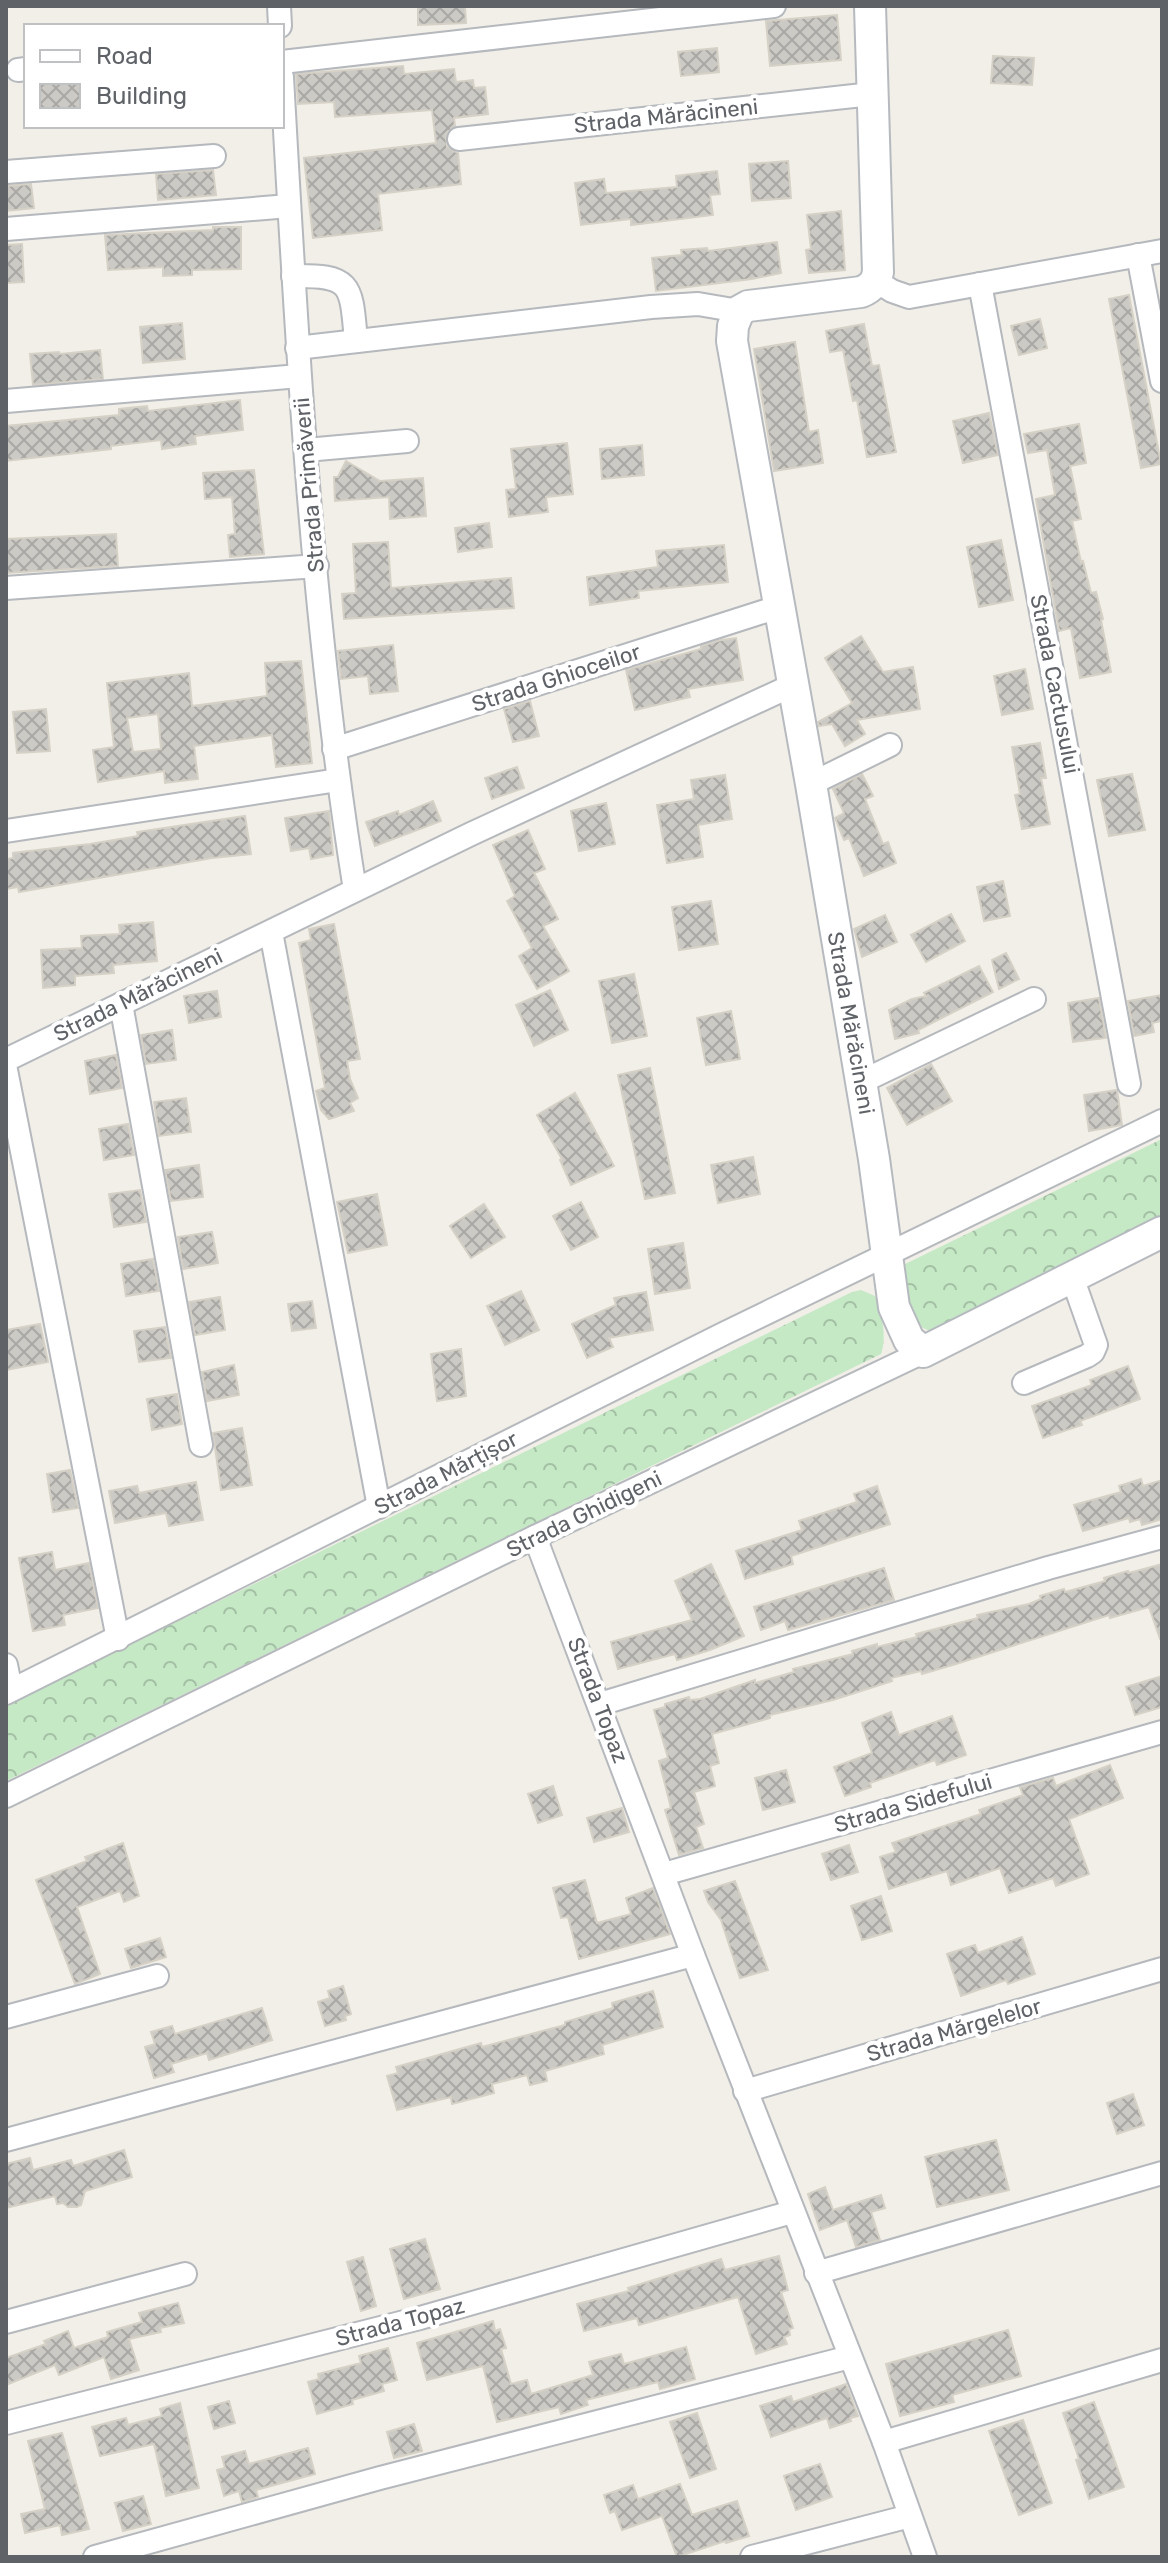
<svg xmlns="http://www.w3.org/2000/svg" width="1168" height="2563" font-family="Rubik,sans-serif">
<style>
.forest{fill:url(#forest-crowns)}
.building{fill:url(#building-cross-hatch);stroke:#d6d1c6;stroke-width:2;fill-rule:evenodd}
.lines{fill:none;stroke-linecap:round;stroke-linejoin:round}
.street-casing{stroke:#b5b8bc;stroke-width:26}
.secondary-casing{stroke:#b6babf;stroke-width:34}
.street{stroke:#fff;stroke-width:22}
.secondary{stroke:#fff;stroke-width:30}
.labels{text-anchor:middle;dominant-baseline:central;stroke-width:8;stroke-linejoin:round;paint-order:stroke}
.street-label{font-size:22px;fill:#5f6368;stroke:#fff}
</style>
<defs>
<pattern id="forest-crowns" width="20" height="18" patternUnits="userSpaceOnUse" patternTransform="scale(2)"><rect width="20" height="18" fill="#c5e8c5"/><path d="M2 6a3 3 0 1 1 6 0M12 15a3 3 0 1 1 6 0" fill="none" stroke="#a3c0a4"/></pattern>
<pattern id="building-cross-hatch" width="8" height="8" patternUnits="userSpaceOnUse" patternTransform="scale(2)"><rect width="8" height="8" fill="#cccac5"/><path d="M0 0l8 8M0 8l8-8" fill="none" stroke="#a9a8a4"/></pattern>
</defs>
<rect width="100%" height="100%" fill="#f1efe8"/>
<g class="forest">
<path d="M1162 1139V1221L938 1332C902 1328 905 1296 899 1267Z"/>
<path d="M861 1290 875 1296C882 1313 887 1337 881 1354L6 1781V1705L852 1292Z"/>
</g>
<g class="building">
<path d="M418 6H465L466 23 418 25Z"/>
<path d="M837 15 841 60 770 66 766 21Z"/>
<path d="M717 48 719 72 681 76 678 52Z"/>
<path d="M993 56 1034 58 1032 85 991 83Z"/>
<path d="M403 66 404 74 454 69 456 82 473 80 474 88 485 87 488 114 454 118 455 126 446 134 447 147 458 153 461 184 378 194 382 230 313 238 304 158 436 143 432 110 335 117 334 102 298 104 296 74Z"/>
<path d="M788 161 791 198 752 201 749 164Z"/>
<path d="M213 170 216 195 158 200 156 174Z"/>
<path d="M717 171 720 194 710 195 713 215 631 225V219L581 225 575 183 604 179 606 193 677 187 676 176Z"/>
<path d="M31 184 34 208 6 211V186Z"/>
<path d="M841 211 845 270 809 273 806 250 811 249 807 215Z"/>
<path d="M213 227H241V269L192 270V275L163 276V267L108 270 105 235 213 230Z"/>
<path d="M777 242 781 273 752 279 656 291 652 258 682 255 681 250 707 248 708 251Z"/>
<path d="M22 244 24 282 6 283V245Z"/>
<path d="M1129 295 1161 464 1141 468 1109 299Z"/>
<path d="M1040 319 1047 348 1019 355 1011 326Z"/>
<path d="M182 323 185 359 143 363 140 327Z"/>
<path d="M864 324 872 366 879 365 896 452 867 457 857 400 853 401 843 350 830 352 826 331Z"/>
<path d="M795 342 809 432 818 430 823 463 774 471 754 349Z"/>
<path d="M100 350 103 379 33 385 30 354 59 352 60 354Z"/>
<path d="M240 400 243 430 195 436 196 444 162 449 161 440 111 446V449L6 461V426L119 415V409L147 406 148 411Z"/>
<path d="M989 413 998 455 963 463 953 421Z"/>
<path d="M1079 424 1086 463 1070 466 1081 519 1072 521 1081 562 1083 561 1091 593 1096 592 1103 619 1101 620 1111 672 1080 678 1071 628 1059 631 1036 499 1055 495 1047 450 1028 453 1024 434Z"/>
<path d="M567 443 573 494 546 497 548 512 509 517 506 490 516 489 511 449Z"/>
<path d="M642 445 644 475 602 479 600 449Z"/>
<path d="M346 461 380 481 423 478 426 516 390 519 389 497 335 501 334 477H338Z"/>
<path d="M254 470 264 554 230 557 228 535 235 534 232 497 205 499 203 473Z"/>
<path d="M489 523 492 547 458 552 455 528Z"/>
<path d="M116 534 118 566 6 573V539Z"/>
<path d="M1001 540 1013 600 979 607 967 547Z"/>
<path d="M388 542 391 588 511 578 514 608 344 619 342 594 356 593 353 544Z"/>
<path d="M724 545 728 582 638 591 639 598 590 605 587 577 658 567 656 551Z"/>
<path d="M861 636 883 672 913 667 920 709 857 720 865 734 845 746 832 724 819 726 818 722 852 703 825 658Z"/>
<path d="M736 638 743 680 688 689 690 697 635 710 626 670 701 649V646L721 640Z"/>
<path d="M393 645 398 691 370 694 368 676 341 679 338 651Z"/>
<path d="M301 661 312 763 276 767 272 735 194 746 198 779 165 783 164 771 98 782 93 750 114 747 107 683 189 673 192 706 267 696 265 663ZM158 714 161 749 133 752 127 718Z"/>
<path d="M1025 669 1033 709 1002 715 994 676Z"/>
<path d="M530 701 539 736 513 742 504 709Z"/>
<path d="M46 709 50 751 17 753 13 712Z"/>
<path d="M1040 743 1046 778H1041L1050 824 1022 829 1015 795 1020 794 1012 747Z"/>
<path d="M517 767 524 788 492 799 485 778Z"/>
<path d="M862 774 873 796 865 799 883 844 888 842 896 863 864 876 849 838 844 840 835 818 844 813 833 789Z"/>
<path d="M1132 774 1145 830 1109 836 1097 780Z"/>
<path d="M725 775 732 819 698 825 703 857 667 863 657 805 694 799 691 780Z"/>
<path d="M433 801 441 821 375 846 366 822 398 811 399 815Z"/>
<path d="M606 803 615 844 579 851 571 811Z"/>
<path d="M329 811 333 855 311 859 309 848 291 851 285 818Z"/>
<path d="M245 816 251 854 212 858 19 892 18 887 6 889V859L13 858V853L90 844 138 836 137 832Z"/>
<path d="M528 830 545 869 534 873 558 919 543 926 569 971 537 989 519 956 532 948 507 901 515 896 493 845Z"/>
<path d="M1003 881 1010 916 984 921 977 887Z"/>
<path d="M711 901 718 944 679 950 672 907Z"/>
<path d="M951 914 965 941 926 962 911 935Z"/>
<path d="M885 915 897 942 862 957 854 929Z"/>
<path d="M153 922 157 961 113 965 114 973 75 976V985L43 988 41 950 82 948 81 936 120 934 119 925Z"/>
<path d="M334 924 360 1059 347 1061 350 1079 358 1098 350 1103 354 1111 329 1119 321 1110 316 1091 325 1088 299 943 311 940 309 929Z"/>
<path d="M1006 953 1019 979 999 989 992 960Z"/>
<path d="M979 966 993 992 918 1030 919 1033 895 1039 889 1010 912 999 926 996 924 993Z"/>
<path d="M634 974 647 1036 612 1043 599 981Z"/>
<path d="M550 990 568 1030 534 1046 516 1005Z"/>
<path d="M217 991 221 1017 189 1023 184 996Z"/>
<path d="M1162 995V1021L1152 1023 1154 1032 1134 1036 1128 1001Z"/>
<path d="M1099 998 1106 1038 1073 1042 1068 1003Z"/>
<path d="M731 1011 740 1059 706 1065 697 1018Z"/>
<path d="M172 1030 176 1060 146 1064 141 1035Z"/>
<path d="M116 1055 122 1088 90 1094 85 1061Z"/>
<path d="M931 1064 952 1101 907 1125 887 1088Z"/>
<path d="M650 1068 675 1193 645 1199 618 1075Z"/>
<path d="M1117 1090 1122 1125 1089 1131 1084 1095Z"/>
<path d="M575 1093 614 1166 571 1185 560 1160 562 1159 537 1115Z"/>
<path d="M186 1098 191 1132 159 1136 154 1102Z"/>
<path d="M128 1124 134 1155 104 1160 99 1129Z"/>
<path d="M753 1157 760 1194 718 1203 711 1165Z"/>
<path d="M199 1165 203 1197 171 1201 165 1170Z"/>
<path d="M140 1190 146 1222 114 1227 109 1194Z"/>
<path d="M377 1194 387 1245 348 1253 337 1202Z"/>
<path d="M581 1202 598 1237 571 1250 553 1216Z"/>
<path d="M484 1204 505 1237 471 1258 450 1226Z"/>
<path d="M212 1232 218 1263 183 1269 178 1237Z"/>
<path d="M683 1243 690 1288 655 1294 648 1249Z"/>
<path d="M153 1259 159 1291 126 1296 121 1264Z"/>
<path d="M521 1291 539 1330 505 1345 487 1306Z"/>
<path d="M646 1292 653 1330 609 1338 613 1347 587 1358 572 1324 616 1305 614 1298Z"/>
<path d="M220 1297 225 1330 195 1335 189 1302Z"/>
<path d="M312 1301 316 1328 292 1331 288 1304Z"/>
<path d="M40 1324 48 1362 6 1370V1330Z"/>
<path d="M165 1327 171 1358 139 1362 134 1331Z"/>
<path d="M461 1349 466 1396 437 1401 431 1354Z"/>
<path d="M234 1365 239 1395 207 1401 202 1372Z"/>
<path d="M1128 1366 1140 1399 1080 1421 1082 1425 1043 1438 1032 1406 1092 1385 1090 1380Z"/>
<path d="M177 1394 182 1424 152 1430 147 1399Z"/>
<path d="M242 1428 252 1485 221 1490 213 1433Z"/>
<path d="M70 1470 78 1508 53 1512 47 1474Z"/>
<path d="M1141 1479 1143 1486 1162 1480V1519L1142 1525 1140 1519 1130 1522 1129 1518 1083 1531 1074 1505 1121 1492 1119 1486Z"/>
<path d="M196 1482 203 1520 169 1526 166 1513 115 1523 109 1491 137 1486 139 1493Z"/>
<path d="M877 1486 890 1524 791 1556 793 1564 745 1579 736 1551 802 1530 799 1521 857 1502 854 1494Z"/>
<path d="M52 1552 55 1570 89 1563 98 1608 63 1615 65 1625 33 1631 19 1558Z"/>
<path d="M711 1564 744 1636 710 1650 677 1660 675 1654 618 1669 611 1642 692 1620 675 1581Z"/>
<path d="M1162 1564V1639H1160L1149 1607 1110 1618 1109 1615 956 1664 922 1674 921 1671 891 1678 892 1681 833 1700 770 1715V1718L712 1734 719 1763 710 1766 715 1786 694 1792 704 1824 696 1827 703 1848 679 1855 665 1810 671 1808 659 1761 668 1758 654 1710 665 1707V1704L689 1697 690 1700 700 1699 755 1680V1683L794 1672 793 1669 853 1654 852 1651 877 1644V1647L917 1637 916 1634 978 1618 977 1615 1029 1604 1041 1599 1040 1596 1064 1589 1065 1592 1105 1581 1104 1578 1128 1571 1129 1573Z"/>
<path d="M884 1568 894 1600 788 1630 785 1621 761 1630 754 1607Z"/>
<path d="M1162 1676V1707L1135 1715 1126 1687Z"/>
<path d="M891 1712 899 1735 952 1716 966 1755 937 1765 935 1760 870 1783 871 1787 845 1796 834 1767 872 1753 862 1723Z"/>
<path d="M1110 1765 1123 1798 1069 1819 1089 1874 1056 1886 1053 1878 1009 1893 1000 1868 951 1885 947 1871 889 1889 880 1857 896 1852 892 1843 981 1814 979 1810 1023 1795 1020 1787 1053 1778 1056 1786Z"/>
<path d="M786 1770 795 1802 763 1810 755 1778Z"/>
<path d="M553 1786 562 1815 538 1823 528 1794Z"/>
<path d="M622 1808 629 1832 594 1842 587 1818Z"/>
<path d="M123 1843 139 1896 124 1902 120 1891 77 1907 100 1974 75 1984 36 1880 87 1861 85 1857Z"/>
<path d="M849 1845 858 1872 831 1880 822 1854Z"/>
<path d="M585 1880 597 1923 631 1914 626 1898 653 1888 670 1934 579 1959 568 1917 561 1918 553 1888Z"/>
<path d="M735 1881 768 1970 740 1978 721 1920 708 1902 704 1891Z"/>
<path d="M881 1896 892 1931 862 1940 851 1906Z"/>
<path d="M1022 1937 1035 1974 1008 1984 1006 1980 961 1996 947 1954 975 1945 978 1953Z"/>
<path d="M160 1938 166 1957 131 1968 125 1949Z"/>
<path d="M343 1986 351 2014 345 2016 346 2020 325 2026 318 2002 330 1998 328 1991Z"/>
<path d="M653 1991 663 2027 602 2045 604 2054 545 2071 547 2081 530 2085 527 2075 492 2084 494 2093 452 2104 451 2097 397 2110 387 2076 398 2073 396 2067 481 2043 482 2047 565 2025V2022L613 2008 612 2003Z"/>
<path d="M262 2008 272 2040 209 2060 207 2053 171 2064 174 2072 154 2078 145 2047 155 2044 151 2032 172 2026 175 2034Z"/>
<path d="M1133 2094 1144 2125 1117 2134 1107 2103Z"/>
<path d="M996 2140 1009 2190 937 2207 925 2157Z"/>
<path d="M124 2150 132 2177 85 2191 81 2205 77 2207H68L63 2203 57 2204 55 2196 6 2208V2164L30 2158 33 2170 71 2160 73 2166Z"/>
<path d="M825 2187 833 2210 881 2195 885 2208 871 2212 880 2240 856 2247 847 2220 820 2230 808 2194Z"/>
<path d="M425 2239 440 2289 404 2299 390 2249Z"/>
<path d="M779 2256 788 2290 781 2292 793 2328 789 2329 790 2335 784 2337 787 2344 756 2354 738 2297 639 2325 637 2318 584 2331 577 2304 629 2291 628 2288 721 2259 725 2270Z"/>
<path d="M363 2257 376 2306 361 2311 347 2262Z"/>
<path d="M178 2303 184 2323 160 2328 161 2332 129 2339 139 2370 111 2379 104 2357 59 2375 55 2365 6 2385V2358L46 2344 44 2341 68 2331 74 2348 108 2337 107 2332 142 2322 139 2313Z"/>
<path d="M493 2321 495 2331 500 2329 506 2348 501 2349 511 2384 527 2380 531 2394 593 2375 589 2362 621 2354 624 2364 686 2347 695 2379 660 2389 658 2382 586 2400 588 2405 561 2414 559 2407 497 2422 483 2366 427 2380 417 2343Z"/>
<path d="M1008 2330 1021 2376 952 2395 954 2402 900 2416 886 2364Z"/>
<path d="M388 2348 397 2380 382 2384 384 2391 352 2400 353 2404 317 2414 308 2382 319 2379 318 2374 361 2363 359 2356Z"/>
<path d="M846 2384 858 2416 850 2418 851 2421 830 2428 827 2418 771 2437 760 2406 791 2396 793 2402Z"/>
<path d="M229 2401 235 2423 214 2429 208 2407Z"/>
<path d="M1094 2402 1124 2487 1089 2499 1076 2460 1079 2459 1063 2413Z"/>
<path d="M180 2403 199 2488 166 2496 154 2444 100 2456 92 2427 126 2418 128 2425 162 2416 160 2409Z"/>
<path d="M697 2413 716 2469 690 2478 670 2422Z"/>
<path d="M1023 2420 1052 2503 1019 2515 989 2431Z"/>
<path d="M414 2424 422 2451 394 2458 387 2432Z"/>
<path d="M62 2433 89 2529 62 2535 60 2525 25 2533 21 2514 45 2509 28 2441Z"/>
<path d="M308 2448 315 2474 256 2490 258 2497 242 2502 239 2491 224 2496 217 2470 225 2468 222 2457 245 2451 249 2464Z"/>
<path d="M820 2464 832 2497 796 2510 784 2476Z"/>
<path d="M680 2484 692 2515 737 2501 749 2536 726 2543 725 2541 677 2557 662 2516 622 2530 615 2511 610 2513 604 2495 633 2485 638 2499Z"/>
<path d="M143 2496 151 2524 123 2531 115 2503Z"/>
</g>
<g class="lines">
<defs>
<g id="street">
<path d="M279 6 280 26"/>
<path d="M282 62 774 6"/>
<path d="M18 70 26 69"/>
<path d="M282 77C297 349 312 622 355 890"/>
<path d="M459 139 872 94"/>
<path d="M6 172 214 156"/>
<path d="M6 229 289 206"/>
<path d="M1138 255 1162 381"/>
<path d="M293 276C353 275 351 285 356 341"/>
<path d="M876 281 892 291 909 297 1162 251"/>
<path d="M980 284 1129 1084"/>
<path d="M297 348 651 307 698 304 739 311"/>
<path d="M6 401 299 376"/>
<path d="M306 450 407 441"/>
<path d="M6 588 317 566"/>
<path d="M334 749 778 607"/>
<path d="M811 784 890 745"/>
<path d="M6 831 338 780"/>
<path d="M271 932 379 1507"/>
<path d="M121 1004 201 1445"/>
<path d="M6 1060 471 834 793 685"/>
<path d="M6 1070 118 1639"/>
<path d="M861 1082 1034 999"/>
<path d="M1024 1383 1087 1356 1093 1352 1096 1345 1072 1277"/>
<path d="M535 1537 693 1955 884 2442 925 2557"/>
<path d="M6 1665 11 1690"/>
<path d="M6 1693 723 1334 1162 1121"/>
<path d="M600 1704 1048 1568 1162 1537"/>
<path d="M6 1796 535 1537 923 1352"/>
<path d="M664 1874 1162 1732"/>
<path d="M6 2017 157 1976"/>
<path d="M745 2091 1162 1969"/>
<path d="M6 2140 693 1955"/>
<path d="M816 2273 1162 2173"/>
<path d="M6 2322 185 2274"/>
<path d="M6 2423 420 2318 792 2212"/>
<path d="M884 2442 1162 2360"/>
<path d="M95 2557 380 2478 850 2357"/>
<path d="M752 2557 910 2516"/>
</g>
<path id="secondary" d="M870 6 878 272C876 283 871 288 861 292L748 306 739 311 733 326 732 341 811 784 874 1159 894 1307 909 1340 923 1352 1162 1232"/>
</defs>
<use href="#street" class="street-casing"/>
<use href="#secondary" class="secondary-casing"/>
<use href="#street" class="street"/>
<use href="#secondary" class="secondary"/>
</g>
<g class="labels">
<g class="street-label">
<text transform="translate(666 116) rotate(-6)">Strada Mărăcineni</text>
<text transform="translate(309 485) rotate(-95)">Strada Primăverii</text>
<text transform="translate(556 678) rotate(-18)">Strada Ghioceilor</text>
<text transform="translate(1055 684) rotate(79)">Strada Cactusului</text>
<text transform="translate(138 995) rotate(-26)">Strada Mărăcineni</text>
<text transform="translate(851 1023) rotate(80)">Strada Mărăcineni</text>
<text transform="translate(446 1473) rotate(-27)">Strada Mărțișor</text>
<text transform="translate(584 1514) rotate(-26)">Strada Ghidigeni</text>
<text transform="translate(598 1700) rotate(69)">Strada Topaz</text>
<text transform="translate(913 1803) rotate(-16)">Strada Sidefului</text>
<text transform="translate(954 2030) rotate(-16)">Strada Mărgelelor</text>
<text transform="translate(400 2322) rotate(-15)">Strada Topaz</text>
</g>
</g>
<rect width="1168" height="2563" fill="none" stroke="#5f6368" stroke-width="16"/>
<rect x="24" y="24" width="260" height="104" fill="#ffffff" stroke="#bfc1c3" stroke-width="2"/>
<rect x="40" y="50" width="40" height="12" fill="#ffffff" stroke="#bfc1c3" stroke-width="2"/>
<text x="96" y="64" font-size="24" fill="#5f6368">Road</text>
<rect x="40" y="84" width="40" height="24" fill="url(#building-cross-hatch)" stroke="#bfc1c3" stroke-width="2"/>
<text x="96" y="104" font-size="24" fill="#5f6368">Building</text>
</svg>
